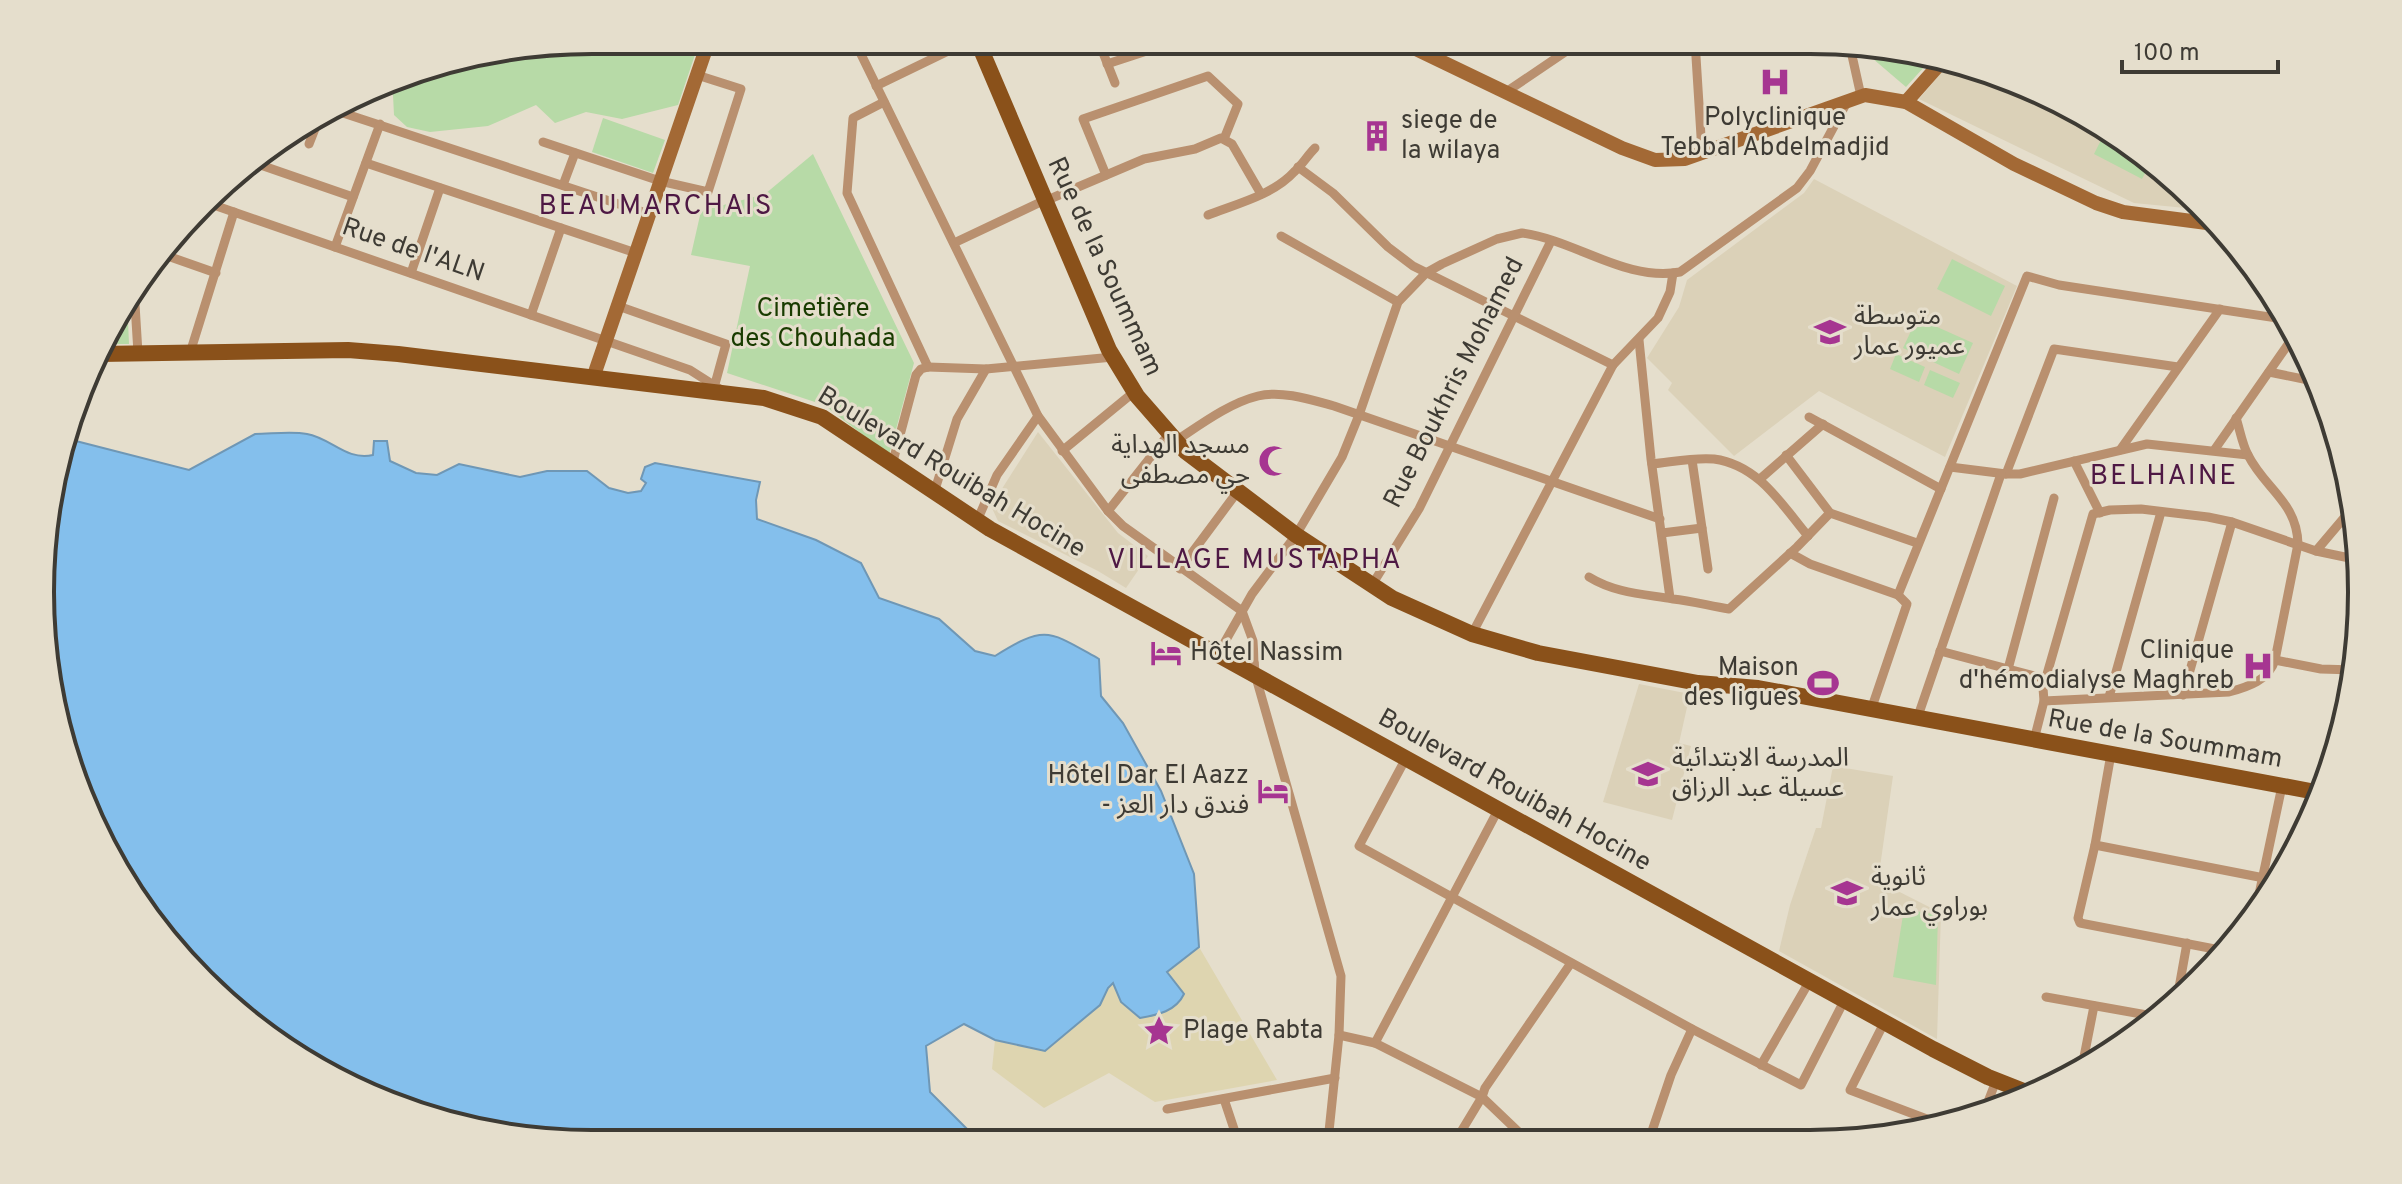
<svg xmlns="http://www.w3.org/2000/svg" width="2402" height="1184" font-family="Overpass,'Noto Sans Arabic',sans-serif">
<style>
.built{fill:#dbd1b8}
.green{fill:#b7daa7}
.sand{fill:#ded5b0}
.water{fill:#84bfec;stroke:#6f97b5;stroke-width:2}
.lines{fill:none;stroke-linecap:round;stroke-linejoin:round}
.street{stroke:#b9906f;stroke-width:9}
.secondary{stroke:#a36935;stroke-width:14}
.primary{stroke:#8a511a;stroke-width:16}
.labels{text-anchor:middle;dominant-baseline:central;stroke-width:6;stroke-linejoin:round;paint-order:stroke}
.poi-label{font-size:26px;fill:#3e3b34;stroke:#e5decc;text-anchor:start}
.street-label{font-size:26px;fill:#3e3b34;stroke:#e5decc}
.park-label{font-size:26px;fill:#193c00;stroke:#e5decc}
.neighbourhood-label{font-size:28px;letter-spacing:2px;fill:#4e1844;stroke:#e5decc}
.rim{fill:none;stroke:#3e3b34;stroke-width:4}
</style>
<rect width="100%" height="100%" fill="#e5decc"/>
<g class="built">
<path d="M1953 59 2054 97 2146 154 2206 210 2134 203 1919 99Z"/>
<path d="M1814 179 2017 286 1945 457 1819 391 1734 456 1668 390 1672 383 1647 358 1679 307 1687 280 1804 193Z"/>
<path d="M1038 432 1118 533 1148 556 1126 588 1098 571 998 521 991 506Z"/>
<path d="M1639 684 1690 694 1679 743 1691 746 1672 820 1603 802Z"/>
<path d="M1833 766 1893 776 1878 881 1941 913 1937 1039 1779 951 1790 905 1816 828H1821Z"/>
</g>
<g class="green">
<path d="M592 40H700L678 105 622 119 586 112 555 123 536 105 488 126 430 132 407 127 394 115 393 95 382 90 381 87 414 69Z"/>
<path d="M1861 44 1934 56 1906 87 1858 46Z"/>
<path d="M603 118 665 140 653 173 592 152Z"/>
<path d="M2105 132 2152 160 2142 179 2094 154Z"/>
<path d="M813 154 914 363 889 455 824 405 727 373 750 266 691 255 701 211 765 194Z"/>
<path d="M1952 259 2005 286 1991 316 1937 289Z"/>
<path d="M127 298 129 344H104L114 316Z"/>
<path d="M1917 318 1973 343 1959 374 1903 348Z"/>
<path d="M1896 354 1925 367 1919 382 1890 369Z"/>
<path d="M1930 370 1960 383 1953 398 1924 385Z"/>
<path d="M1904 909 1938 915 1936 985 1893 977Z"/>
</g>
<path class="sand" d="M1199 947 1277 1080 1155 1102 1109 1073 1044 1108 992 1069 995 1040 1045 1051 1100 1005 1108 988 1114 983H1176L1167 972Z"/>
<path class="water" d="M255 434C271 434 291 431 307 434 331 438 346 461 373 455L374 441H387L390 461 416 473 437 475 459 464 520 477 547 471H587L609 488 628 493 641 491 646 483 641 479 645 467 655 463 760 482 756 500 757 519 816 540 861 563 879 598 939 619 975 651 995 656C1046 624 1049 631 1099 659L1101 696 1123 723 1161 791 1194 874 1199 947 1167 972 1184 994C1176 1011 1158 1015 1140 1018L1121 1002 1113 983 1108 988 1100 1005 1045 1051 995 1040 964 1024 926 1046 930 1092 967 1129V1142L556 1143 450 1125 348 1087 201 982 97 836 45 664 51 484 68 439 189 470Z"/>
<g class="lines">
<g class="street">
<path d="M854 40 1038 416 1108 511 1123 526 1242 611"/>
<path d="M1098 40 1115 83"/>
<path d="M1695 41 1702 152"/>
<path d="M1849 42 1861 96"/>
<path d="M1761 44 1775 41"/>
<path d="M1107 64 1162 46"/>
<path d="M876 86 971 40"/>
<path d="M1506 92 1571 48 1558 41"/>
<path d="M884 102 853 118 847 193 928 367"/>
<path d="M337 111 649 214"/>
<path d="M543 142 660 181 708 192 741 89 697 75"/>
<path d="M309 144 318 121"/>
<path d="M249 161 353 197"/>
<path d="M366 163 636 253"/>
<path d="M1298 167 1333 193 1388 247 1413 266 1613 365"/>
<path d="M1106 175 1083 119 1208 76 1238 104 1224 139"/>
<path d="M563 185 575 153"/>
<path d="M1045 201 1144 159 1195 149 1221 138 1232 144 1261 194"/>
<path d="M205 202 690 370 723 391"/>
<path d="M1208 215C1236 204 1273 195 1294 172 1302 165 1307 156 1315 148"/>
<path d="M1281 236 1398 302"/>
<path d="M954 243 1045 200"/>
<path d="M335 247 380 124"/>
<path d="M159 253 216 273"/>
<path d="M411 273 440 188"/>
<path d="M134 288 138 353"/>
<path d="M618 306 726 344 715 384"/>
<path d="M531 315 561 228"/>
<path d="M1639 340 1651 459 1670 598"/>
<path d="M190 353 234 212"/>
<path d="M928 367 986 369 1113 357"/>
<path d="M2269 372 2318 382"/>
<path d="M2328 404 2326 424 2341 450"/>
<path d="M1809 417 1941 489"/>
<path d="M1174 442C1200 425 1229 403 1258 396 1282 390 1312 400 1334 406L1660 519"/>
<path d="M2215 449 2296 333"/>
<path d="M2120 450 2220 309"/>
<path d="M1062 451 1134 392"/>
<path d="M1786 455 1830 513 1917 543"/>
<path d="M1692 460 1708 569"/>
<path d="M2074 461 2100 513"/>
<path d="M1652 464C1672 462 1695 457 1714 459 1759 465 1782 505 1808 536"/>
<path d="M892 465 916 375 921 369 928 367"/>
<path d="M1950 467 2006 474H2020L2147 444 2248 455"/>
<path d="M2006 474 2054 349 2178 367"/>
<path d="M1760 479 1823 424"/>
<path d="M934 493 957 419 986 369"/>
<path d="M1108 511 1168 435"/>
<path d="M977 521 997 475 1038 416"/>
<path d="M1662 533 1702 528"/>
<path d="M2316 551 2354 506"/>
<path d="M1790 553 1810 564 1898 595 1907 604 1871 710"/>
<path d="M1180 569 1238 491"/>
<path d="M1589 577C1615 593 1643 594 1673 599 1692 601 1710 606 1729 609L1797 547 1830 513"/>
<path d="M1372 585 1419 509 1551 241"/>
<path d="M1898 595 2027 276 2059 285 2290 320"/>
<path d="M1242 611 1253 641 1255 674 1341 976 1339 1035 1328 1141"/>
<path d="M1472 634 1613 365 1658 318 1670 292 1673 273"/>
<path d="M1940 651 2046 679"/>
<path d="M1218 654 1252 594 1296 535 1342 457 1359 415 1398 302 1426 273 1442 264 1497 239 1522 233C1575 240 1626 282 1680 272L1797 188 1810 171 1847 102"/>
<path d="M2275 660 2321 669 2354 670"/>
<path d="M2008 669 2054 498"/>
<path d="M2183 695 2232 522"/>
<path d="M2109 697 2161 512"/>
<path d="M2044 701 2229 692C2248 687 2269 680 2275 660L2298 544C2297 502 2265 489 2248 455 2242 444 2240 430 2236 418"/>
<path d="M1917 719 2001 474"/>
<path d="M2342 733 2352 683"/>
<path d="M2034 740 2044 701 2043 688 2093 514 2110 510 2141 509 2208 517 2232 522 2316 551 2359 560"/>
<path d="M2111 754 2095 845 2078 918 2080 923 2225 951"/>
<path d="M1406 758 1359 846 1692 1029 1801 1085 1844 1001"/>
<path d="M2095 845 2264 878"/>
<path d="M2254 918 2282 786"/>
<path d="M2046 997 2158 1017"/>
<path d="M2177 999 2187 943"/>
<path d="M1884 1023 1850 1090 1940 1124"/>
<path d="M1339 1035 1375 1043 1482 1097 1527 1140"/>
<path d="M1375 1043 1498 810"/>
<path d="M1761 1065 1809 982"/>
<path d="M2082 1067 2094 1006"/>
<path d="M1224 1099 1238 1141"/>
<path d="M1167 1109 1335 1078"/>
<path d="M1984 1112 1996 1081"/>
<path d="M1456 1140 1482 1097 1485 1088 1571 963"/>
<path d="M1649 1140 1671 1075 1692 1029"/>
</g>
<g class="secondary">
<path d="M1399 41 1622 148 1655 160 1685 159 1865 95 1906 102 2014 164 2096 203 2123 212 2222 225"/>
<path d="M1906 102 1945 58"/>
<path d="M593 378 709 40"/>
</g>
<g class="primary">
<path d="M977 40 1109 350 1137 396 1185 451 1296 535 1392 598 1472 634 1538 653 1698 683 1758 688 2321 793"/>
<path d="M100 354 348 350 398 354 764 398 822 417 990 529 1933 1049 1988 1077 2034 1095"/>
</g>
</g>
<defs>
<symbol id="hospital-bare" viewBox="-9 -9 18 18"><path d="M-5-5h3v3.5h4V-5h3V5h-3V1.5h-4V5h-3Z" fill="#a63591" stroke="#e5decc" stroke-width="2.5" paint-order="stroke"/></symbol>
<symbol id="building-bare" viewBox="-9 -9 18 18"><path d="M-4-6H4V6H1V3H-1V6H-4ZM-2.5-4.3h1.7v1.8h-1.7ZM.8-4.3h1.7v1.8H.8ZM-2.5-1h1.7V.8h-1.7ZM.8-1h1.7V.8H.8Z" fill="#a63591" stroke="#e5decc" stroke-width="2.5" paint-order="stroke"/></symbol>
<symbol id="school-bare" viewBox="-9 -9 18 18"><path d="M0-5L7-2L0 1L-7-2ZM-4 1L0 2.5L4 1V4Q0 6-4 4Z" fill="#a63591" stroke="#e5decc" stroke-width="2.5" paint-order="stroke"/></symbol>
<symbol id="mosque-bare" viewBox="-9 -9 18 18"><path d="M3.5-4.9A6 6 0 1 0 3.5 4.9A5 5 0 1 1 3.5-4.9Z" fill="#a63591" stroke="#e5decc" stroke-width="2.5" paint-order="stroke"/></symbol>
<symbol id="hotel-bare" viewBox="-9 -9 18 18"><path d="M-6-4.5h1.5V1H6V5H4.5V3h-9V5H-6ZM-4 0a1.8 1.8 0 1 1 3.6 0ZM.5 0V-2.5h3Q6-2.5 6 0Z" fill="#a63591" stroke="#e5decc" stroke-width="2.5" paint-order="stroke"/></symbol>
<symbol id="stadium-bare" viewBox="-9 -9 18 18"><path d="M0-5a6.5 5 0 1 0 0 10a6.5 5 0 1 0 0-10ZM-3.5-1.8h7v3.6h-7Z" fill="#a63591" stroke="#e5decc" stroke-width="2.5" paint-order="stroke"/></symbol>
<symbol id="sight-bare" viewBox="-9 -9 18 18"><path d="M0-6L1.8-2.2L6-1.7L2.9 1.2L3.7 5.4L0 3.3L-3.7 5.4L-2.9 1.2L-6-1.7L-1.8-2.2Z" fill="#a63591" stroke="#e5decc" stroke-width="2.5" paint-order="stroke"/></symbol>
</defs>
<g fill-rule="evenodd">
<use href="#hospital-bare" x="1753" y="60" width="44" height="44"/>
<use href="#building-bare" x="1355" y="114" width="44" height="44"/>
<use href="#school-bare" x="1808" y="310" width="44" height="44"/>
<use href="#mosque-bare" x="1252" y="439" width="44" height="44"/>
<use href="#hotel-bare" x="1144" y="631" width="44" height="44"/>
<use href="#hospital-bare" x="2236" y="644" width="44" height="44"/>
<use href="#stadium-bare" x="1801" y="661" width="44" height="44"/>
<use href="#school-bare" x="1626" y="752" width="44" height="44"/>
<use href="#hotel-bare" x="1251" y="769" width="44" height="44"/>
<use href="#school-bare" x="1825" y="871" width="44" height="44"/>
<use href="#sight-bare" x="1137" y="1009" width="44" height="44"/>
</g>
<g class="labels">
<g class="poi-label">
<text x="1775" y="118" text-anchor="middle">Polyclinique<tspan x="1775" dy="30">Tebbal Abdelmadjid</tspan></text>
<text x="1401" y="121">siege de<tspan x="1401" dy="30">la wilaya</tspan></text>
<text x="1854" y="317">متوسطة<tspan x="1854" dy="30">عميور عمار</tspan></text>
<text x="1250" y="446" text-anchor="end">مسجد الهداية<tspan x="1250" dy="30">حي مصطفى</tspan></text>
<text x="2234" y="651" text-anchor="end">Clinique<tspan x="2234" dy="30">d'hémodialyse Maghreb</tspan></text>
<text x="1190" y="653">Hôtel Nassim</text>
<text x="1799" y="668" text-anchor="end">Maison<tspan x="1799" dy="30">des ligues</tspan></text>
<text x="1672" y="759">المدرسة الابتدائية<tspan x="1672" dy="30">عسيلة عبد الرزاق</tspan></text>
<text x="1249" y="776" text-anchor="end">Hôtel Dar El Aazz<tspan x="1249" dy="30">- فندق دار العز</tspan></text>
<text x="1871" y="878">ثانوية<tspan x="1871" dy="30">بوراوي عمار</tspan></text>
<text x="1183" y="1031">Plage Rabta</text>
</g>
<g class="street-label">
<text transform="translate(413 251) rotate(19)">Rue de l'ALN</text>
<text transform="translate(1104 267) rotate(65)">Rue de la Soummam</text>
<text transform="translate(1455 383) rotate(-63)">Rue Boukhris Mohamed</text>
<text transform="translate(951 473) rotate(31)">Boulevard Rouibah Hocine</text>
<text transform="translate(2165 740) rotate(10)">Rue de la Soummam</text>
<text transform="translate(1514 791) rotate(29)">Boulevard Rouibah Hocine</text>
</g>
<g class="park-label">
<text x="813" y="309">Cimetière<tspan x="813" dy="30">des Chouhada</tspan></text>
</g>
<g class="neighbourhood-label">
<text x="656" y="207">BEAUMARCHAIS</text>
<text x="2164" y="477">BELHAINE</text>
<text x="1255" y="561">VILLAGE MUSTAPHA</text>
</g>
</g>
<path d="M0 0H2402V1184H0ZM592 54H1810A538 538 0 0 1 2348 592V592A538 538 0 0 1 1810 1130H592A538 538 0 0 1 54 592V592A538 538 0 0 1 592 54Z" fill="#e5decc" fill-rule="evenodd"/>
<path class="rim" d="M592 54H1810A538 538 0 0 1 2348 592V592A538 538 0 0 1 1810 1130H592A538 538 0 0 1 54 592V592A538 538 0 0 1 592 54Z"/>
<path d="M2122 60v12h156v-12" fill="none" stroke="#3e3b34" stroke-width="4"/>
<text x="2134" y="60" font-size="24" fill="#3e3b34" stroke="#e5decc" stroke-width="6" paint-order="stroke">100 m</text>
</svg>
